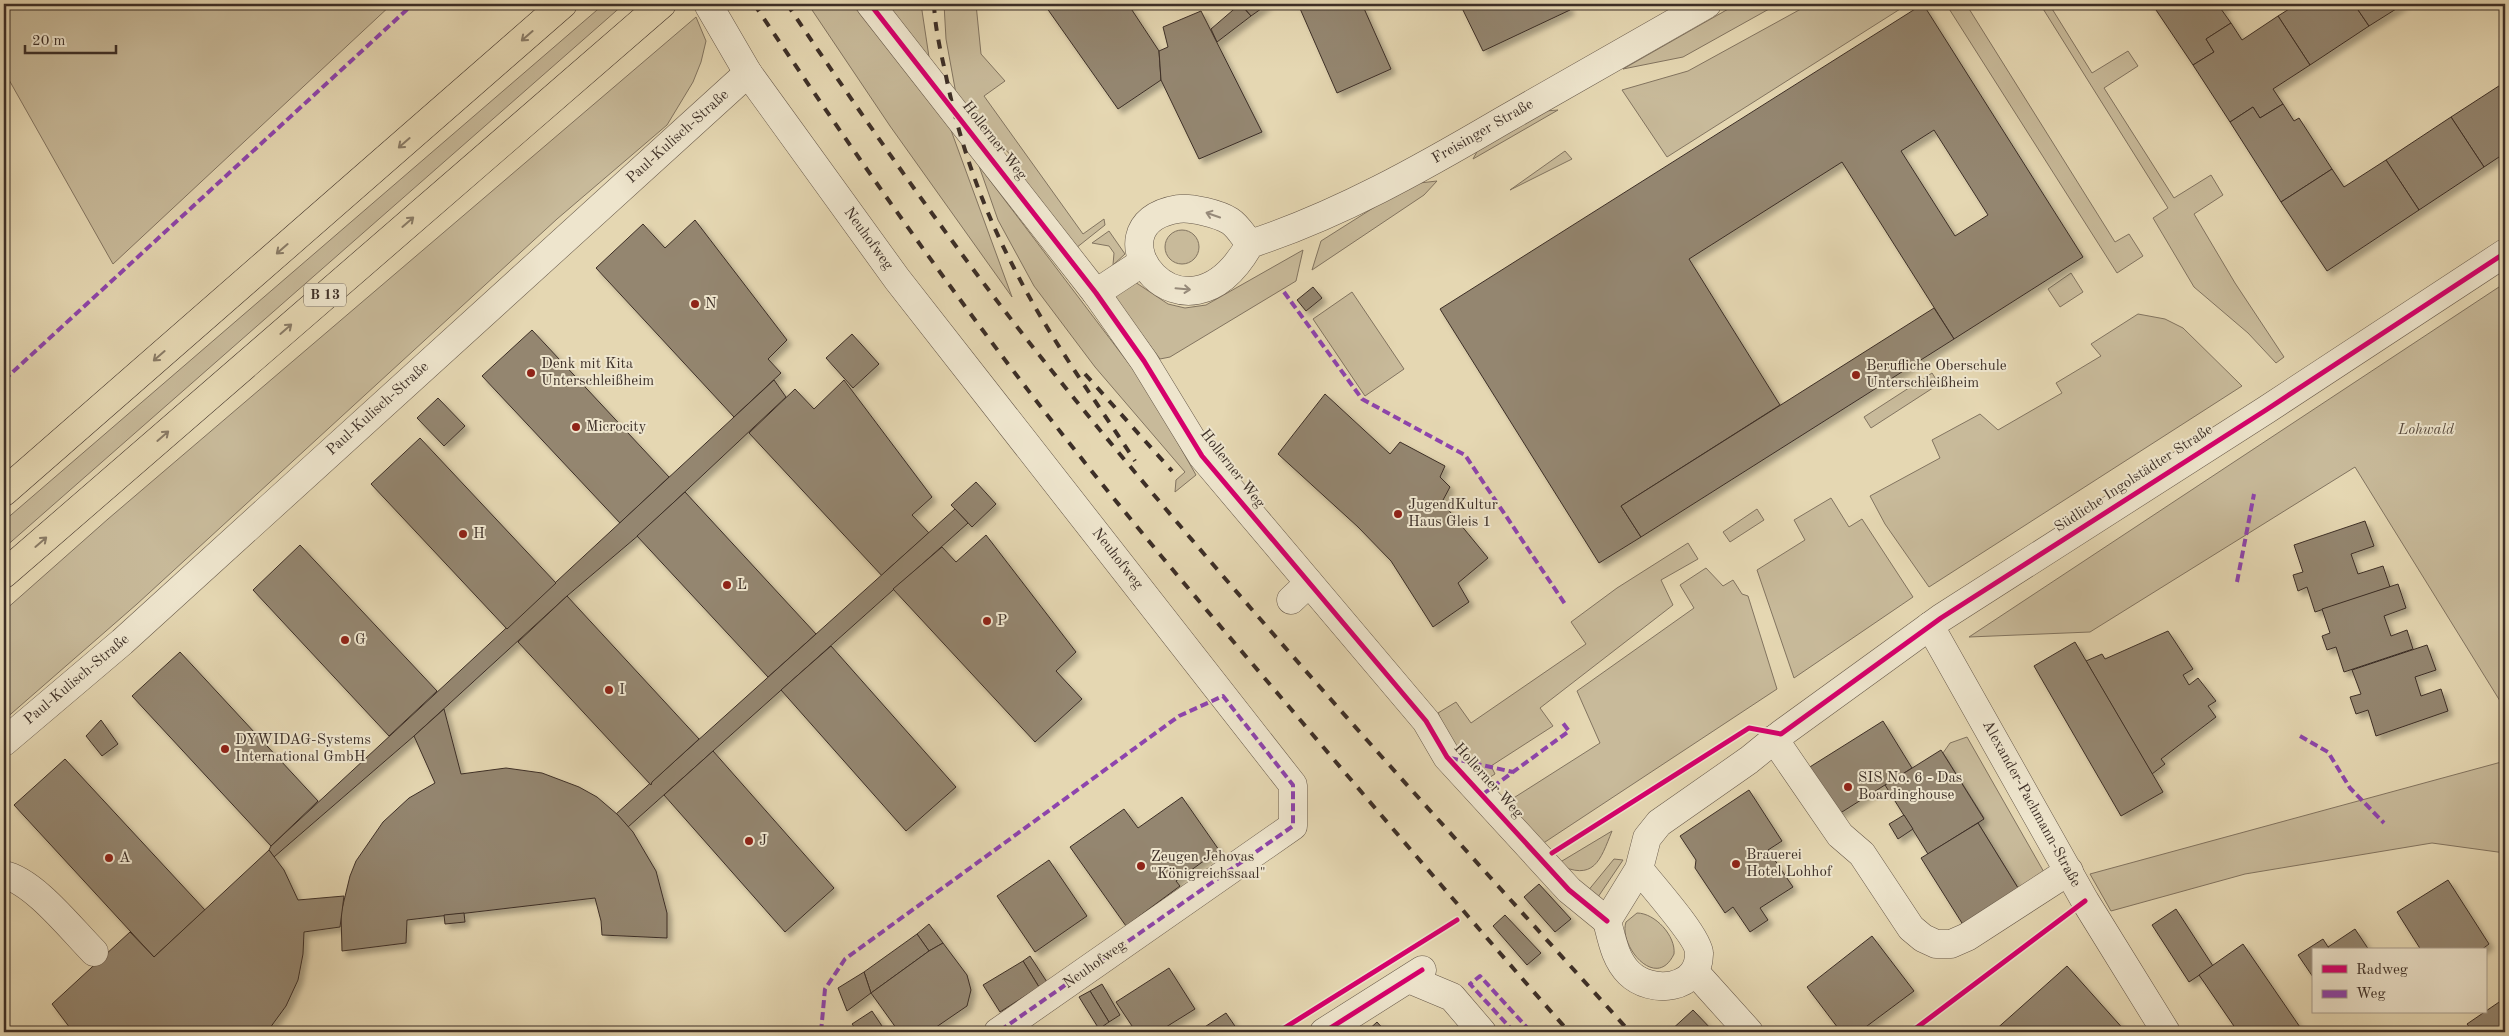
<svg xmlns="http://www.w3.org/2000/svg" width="2509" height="1036" font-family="'Old Standard TT',serif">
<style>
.green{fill:#c8ba9a;stroke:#827460}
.building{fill:#94866f;stroke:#3d2f27;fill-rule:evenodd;filter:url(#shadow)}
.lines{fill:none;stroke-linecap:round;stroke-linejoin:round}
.minor-casing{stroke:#67594a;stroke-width:29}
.major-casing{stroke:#3d2f27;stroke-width:29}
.minor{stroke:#eee5cd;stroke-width:28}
.major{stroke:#e5d7b2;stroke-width:28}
.rail{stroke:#3d2f27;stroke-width:4;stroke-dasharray:9 9;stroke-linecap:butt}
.quiet{stroke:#8e44ad;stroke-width:4;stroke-dasharray:8 4;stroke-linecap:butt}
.cycleway-casing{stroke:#eee5cd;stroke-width:8}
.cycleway{stroke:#d6006c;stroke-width:5}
.oneway{stroke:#897b66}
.oneway2{stroke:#968a7a}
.poi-dot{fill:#8f2418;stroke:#eee5cd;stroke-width:2}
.labels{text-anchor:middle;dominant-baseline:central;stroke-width:4;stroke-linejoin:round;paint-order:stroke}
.shield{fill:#eee5cd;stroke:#726659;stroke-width:1}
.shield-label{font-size:14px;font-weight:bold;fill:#3d2f27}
.street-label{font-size:15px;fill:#3d2f27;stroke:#eee5cd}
.poi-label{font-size:15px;fill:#3d2f27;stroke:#eee5cd;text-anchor:start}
.park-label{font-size:15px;font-style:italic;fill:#594b3e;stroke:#eee5cd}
</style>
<defs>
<filter id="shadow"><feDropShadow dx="4.5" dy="4.5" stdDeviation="2.5" flood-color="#0004"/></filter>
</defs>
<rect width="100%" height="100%" fill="#e5d7b2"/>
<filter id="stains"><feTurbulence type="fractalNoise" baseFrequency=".004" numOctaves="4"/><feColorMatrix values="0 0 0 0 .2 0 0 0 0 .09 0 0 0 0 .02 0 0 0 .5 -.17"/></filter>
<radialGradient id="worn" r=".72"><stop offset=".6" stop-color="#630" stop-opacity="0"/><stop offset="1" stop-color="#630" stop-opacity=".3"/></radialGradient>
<g class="green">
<path d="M4 4H392L113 264 4 71Z"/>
<path d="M604 4H624L4 548V521Z"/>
<path d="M808 4H850L868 20 948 122 1012 297 890 126Z"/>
<path d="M885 4H921L929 57Z"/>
<path d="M944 4H976L981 54 1005 81 984 96 1083 234 1104 219 1105 225 1071 252 1010 170 1013 158 956 94 946 39Z"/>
<path d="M1737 4H1778L1683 57 1623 69Z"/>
<path d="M1810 4H1908L1667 157 1622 90 1688 71Z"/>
<path d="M1946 4H1966L2115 242 2129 234 2143 256 2117 273Z"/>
<path d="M2040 4H2049L2092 73 2128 51 2138 66 2104 88 2174 198 2211 175 2223 195 2194 214 2235 283 2284 357 2276 363 2248 333 2194 287 2153 218 2168 208Z"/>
<path d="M696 17 706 41 701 62 693 82 667 125 557 219 137 604 4 720V611L108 519Z"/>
<path d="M1558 110 1473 159 1479 148 1545 111Z"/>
<path d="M1565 151 1572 159 1510 190Z"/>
<path d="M979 166 1145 385 1196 475 1175 492 1176 480 1185 472 1095 367 1034 286 998 220Z"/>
<path d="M1437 181 1424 195 1312 270 1321 241 1411 184Z"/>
<circle cx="1182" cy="247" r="17"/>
<path d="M1109 231 1125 254 1113 265 1114 253 1109 246 1092 243Z"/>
<path d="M1303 250 1296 281 1170 357 1160 359 1112 294 1132 280 1168 304 1185 308 1206 305Z"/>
<path d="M2071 273 2083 292 2060 307 2048 289Z"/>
<path d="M2505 283V709L2355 467 2090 632 1969 637Z"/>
<path d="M1352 292 1404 369 1365 396 1313 319Z"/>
<path d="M2138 314 2165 319 2183 328 2242 386 1929 587 1885 524 1870 496 1940 458 1932 440 1980 414 1998 430 2062 393 2056 383 2101 356 2091 344Z"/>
<path d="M1932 373 1939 384 1871 428 1864 417Z"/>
<path d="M1831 498 1849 527 1862 519 1913 597 1794 678 1757 570 1805 540 1794 520Z"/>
<path d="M1757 509 1764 520 1730 542 1723 532Z"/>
<path d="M1688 543 1698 559 1661 580 1673 605 1540 708 1553 726 1491 766 1495 774 1484 781 1447 734 1438 713 1456 702 1471 723 1586 644 1571 622 1617 588Z"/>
<path d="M1706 568 1723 586 1733 580 1742 594 1748 596 1777 689 1539 846 1501 806 1600 743 1577 691 1694 608 1680 585Z"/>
<path d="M1967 737 2049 881 2023 896 1978 823 1984 818 1943 753 1950 743Z"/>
<path d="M2505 761V853L2432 843 2245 874 2111 911 2090 874Z"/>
<path d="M1612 831C1600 861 1594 882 1557 864Z"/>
<path d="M1614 859 1623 860 1598 897 1587 892Z"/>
<path d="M1637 913C1655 913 1676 936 1674 954 1656 992 1618 945 1626 922Z"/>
</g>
<g class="building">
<path d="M1044 4H1128L1159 51 1161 80 1118 109Z"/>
<path d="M1240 4 1251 16 1217 42 1211 29Z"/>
<path d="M1241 4H1268L1251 16Z"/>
<path d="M1298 4H1362L1391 69 1337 93Z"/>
<path d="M1460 4H1567L1570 10 1483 51Z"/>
<path d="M1923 4 2083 257 1954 339 1842 162 1689 259 1780 405 1621 506 1641 537 1599 563 1440 309ZM1934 130 1988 215 1955 236 1901 151Z"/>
<path d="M2152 4H2225L2226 5 2221 9 2231 23 2206 39 2214 52 2193 65Z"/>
<path d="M2297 4H2354L2369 26 2310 65 2278 16Z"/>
<path d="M2354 4H2404L2369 26Z"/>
<path d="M1201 11 1262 132 1199 159 1161 80 1159 51 1168 47 1163 27Z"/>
<path d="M2278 16 2310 65 2273 89 2283 104 2260 118 2253 107 2230 122 2193 65 2214 52 2206 39 2231 23 2242 40Z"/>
<path d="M2505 82V153L2484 167 2451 117Z"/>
<path d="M2283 104 2294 121 2299 118 2332 169 2281 202 2230 122 2253 107 2260 118Z"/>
<path d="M2451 117 2484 167 2419 210 2386 160Z"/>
<path d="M2386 160 2419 210 2327 271 2281 202 2332 169 2344 187Z"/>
<path d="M695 220 787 340 768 359 781 373 734 417 596 268 643 224 665 248Z"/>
<path d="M1313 287 1322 298 1306 311 1297 300Z"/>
<path d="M1934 308 1954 339 1641 537 1621 506Z"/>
<path d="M532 330 669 477 620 523 482 376Z"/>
<path d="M852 334 879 364 853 388 826 358Z"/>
<path d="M774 380 786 397 640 534 567 596 414 736 274 857 269 850 271 846Z"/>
<path d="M844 380 932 497 912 515 929 533 886 571 884 578 749 433 795 389 814 409Z"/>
<path d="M1325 394 1390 454 1400 442 1445 466 1440 477 1450 487 1442 502 1488 558 1458 583 1469 602 1433 627 1391 561 1358 527 1278 454Z"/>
<path d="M438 398 465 426 444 446 417 418Z"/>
<path d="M420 438 556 583 507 629 371 484Z"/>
<path d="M976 482 996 504 972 527 951 505Z"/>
<path d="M685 492 816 634 768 677 637 536Z"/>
<path d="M955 509 968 523 628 827 616 814Z"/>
<path d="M2365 521 2374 546 2351 554 2358 574 2383 566 2390 587 2315 612 2307 587 2298 591 2293 575 2303 572 2294 545Z"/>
<path d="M986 535 1076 652 1056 671 1082 699 1035 742 893 589 942 547 956 562Z"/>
<path d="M300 545 437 691 389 736 253 590Z"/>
<path d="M2398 584 2406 608 2384 616 2391 636 2407 630 2413 649 2344 672 2336 647 2327 650 2322 636 2330 633 2322 609Z"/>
<path d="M567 596 699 739 652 782 651 785 518 642Z"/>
<path d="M2168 631 2193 669 2183 675 2189 685 2198 678 2216 701 2208 706 2216 717 2161 759 2165 764 2152 774 2086 661 2102 654 2105 659Z"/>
<path d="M2075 642 2163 792 2121 816 2034 666Z"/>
<path d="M2427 645 2436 670 2415 677 2421 696 2441 689 2448 711 2376 736 2368 710 2356 714 2350 697 2361 694 2352 670Z"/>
<path d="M831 646 956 787 906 831 781 690Z"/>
<path d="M180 652 318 801 271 846 132 696Z"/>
<path d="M444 709 461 774 506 768 542 773 579 787 597 797 618 815 633 832 656 871 667 913V938L602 935 601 921 595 898 407 920 406 943 342 951 341 913 350 876 356 861 383 822 409 798 435 783 414 736Z"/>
<path d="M101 720 118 744 102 756 86 736Z"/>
<path d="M1883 721 1912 768 1834 817 1805 770Z"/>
<path d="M1941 750 1984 819 1928 854 1885 785Z"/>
<path d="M713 751 834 888 785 932 664 795Z"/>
<path d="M65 759 205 910 154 957 14 805Z"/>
<path d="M1749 790 1782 841 1768 850 1793 887 1760 908 1768 920 1750 932 1733 907 1725 913 1695 868 1696 860 1680 836Z"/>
<path d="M1182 797 1219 850 1176 881 1180 886 1126 926 1070 847 1124 809 1138 828Z"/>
<path d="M1904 815 1913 829 1898 839 1889 824Z"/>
<path d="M1978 823 2023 896 1967 931 1921 858Z"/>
<path d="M269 850 284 870 298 900 344 896 340 927 304 932 303 954 298 980 286 1006 267 1032H73L52 1004 130 932 154 957Z"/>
<path d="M1049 860 1087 916 1035 952 997 896Z"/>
<path d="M2448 880 2489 944 2481 950H2421L2397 912Z"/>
<path d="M1539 884 1571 919 1555 932 1524 897Z"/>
<path d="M2176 909 2213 966 2189 982 2152 925Z"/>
<path d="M464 913 465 922 445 924 444 915Z"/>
<path d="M1505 915 1541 953 1527 965 1493 926Z"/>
<path d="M929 924 943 943 929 951 917 934Z"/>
<path d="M2355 929 2369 950H2330L2328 947Z"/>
<path d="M917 934 929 951 871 993 864 972Z"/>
<path d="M1872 936 1914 991 1859 1032H1841L1807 987Z"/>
<path d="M2323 939 2330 950H2313V977L2298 955Z"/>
<path d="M943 943 967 975 971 990 967 1006 929 1032H899L871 993 929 951Z"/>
<path d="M2243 944 2302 1030 2300 1032H2238L2199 975Z"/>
<path d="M1030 956 1047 982 1039 987 1023 961Z"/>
<path d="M1023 961 1039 987 1000 1012 983 985Z"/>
<path d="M2067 966 2126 1032H1993Z"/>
<path d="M1169 968 1195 1009 1158 1032H1136L1116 1002Z"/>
<path d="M864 972 871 993 847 1011 838 988Z"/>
<path d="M1102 984 1120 1015 1109 1022 1090 991Z"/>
<path d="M1090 991 1109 1022 1099 1029 1079 997Z"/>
<path d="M2505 998V1032H2473L2467 1024Z"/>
<path d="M1693 1010 1714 1032H1669Z"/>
<path d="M872 1011 886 1032H858L852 1024Z"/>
<path d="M1226 1013 1239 1032H1197Z"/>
<path d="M1377 1022 1386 1032H1366Z"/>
</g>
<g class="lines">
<defs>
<g id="minor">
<path d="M870 4 1096 293 1144 361 1202 456 1426 721 1447 757 1569 890 1607 921"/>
<path d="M709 6 748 73 897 279 1293 785V826L998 1032"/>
<path d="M1250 244C1244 237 1238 226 1230 221 1219 214 1191 207 1178 209 1083 224 1184 361 1250 244 1339 215 1422 168 1502 121 1571 82 1639 43 1707 4"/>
<path d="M1096 293 1143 262"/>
<path d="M1291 600 1309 583"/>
<path d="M1930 626 2085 901 2166 1032"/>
<path d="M1774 739 1840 835 1862 854 1911 928 1923 938 1936 944H1951L1967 937 2069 871"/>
<path d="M4 742 122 642 748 73"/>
<path d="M1639 869C1651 884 1699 938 1699 953 1700 990 1651 995 1629 973 1615 959 1612 940 1607 921L1639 869 1647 838 1659 823 1749 760 1781 734 1941 618 2266 410 2505 253"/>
<path d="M4 875C34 881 72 930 94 952"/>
<path d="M1695 972 1749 1032"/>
<path d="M1409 979 1452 997 1482 1032"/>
<path d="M1324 1032 1422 970"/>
</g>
<g id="major">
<path d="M4 492 563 4"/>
<path d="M4 574 662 4"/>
</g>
</defs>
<use href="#minor" class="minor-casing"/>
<use href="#major" class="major-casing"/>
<use href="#minor" class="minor"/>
<use href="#major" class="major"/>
<g class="rail">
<path d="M754 4C840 132 927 258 1021 381 1105 491 1195 597 1285 702 1379 813 1473 923 1569 1032"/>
<path d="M787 4C866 122 948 240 1036 351 1224 587 1429 809 1630 1032"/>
<path d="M934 4C935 27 940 49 945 71 958 139 982 207 1014 268 1048 336 1094 398 1135 461"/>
<path d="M1085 374 1172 471"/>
</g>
<g class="quiet">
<path d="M1284 292 1362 399 1465 455 1565 604"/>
<path d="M4 380 413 4"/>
<path d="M2237 582 2254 494"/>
<path d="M2300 736 2328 752 2350 788 2384 823"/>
<path d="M1450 758 1513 772"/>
<path d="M1483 794 1569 731 1562 722"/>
<path d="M821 1032 825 989 845 959 1179 716 1223 696 1293 785V826L998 1032"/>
<path d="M1514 1032 1470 984 1480 976 1531 1032"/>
</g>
<defs>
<g id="cycleway">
<path d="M870 4 1096 293 1144 361 1202 456 1426 721 1447 757 1569 890 1607 921"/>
<path d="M1552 853 1749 728 1781 734 1941 618 2266 410 2505 253"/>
<path d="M1278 1032 1457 920"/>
<path d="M1324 1032 1422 970"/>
<path d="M1911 1032 2085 901"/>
</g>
</defs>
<use href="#cycleway" class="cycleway-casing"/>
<use href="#cycleway" class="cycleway"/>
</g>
<defs><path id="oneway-shaft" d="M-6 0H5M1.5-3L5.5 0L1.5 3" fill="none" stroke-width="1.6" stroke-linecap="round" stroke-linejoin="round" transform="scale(1.25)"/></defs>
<g class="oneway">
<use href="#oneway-shaft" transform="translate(527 36) rotate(139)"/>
<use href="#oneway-shaft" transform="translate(404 143) rotate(139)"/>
<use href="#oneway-shaft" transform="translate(408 222) rotate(-41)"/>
<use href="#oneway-shaft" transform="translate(282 249) rotate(139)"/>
<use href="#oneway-shaft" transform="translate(286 329) rotate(-41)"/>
<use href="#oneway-shaft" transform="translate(159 356) rotate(139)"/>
<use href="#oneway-shaft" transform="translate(163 436) rotate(-41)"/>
<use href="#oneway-shaft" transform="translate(41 542) rotate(-41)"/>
</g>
<g class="oneway2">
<use href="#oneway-shaft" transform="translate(1213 215) rotate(-161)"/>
<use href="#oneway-shaft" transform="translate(1183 289) rotate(5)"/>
</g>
<g class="poi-dot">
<circle cx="695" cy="304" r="5"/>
<circle cx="531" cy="373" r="5"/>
<circle cx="1856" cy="375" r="5"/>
<circle cx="576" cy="427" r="5"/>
<circle cx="1398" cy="514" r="5"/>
<circle cx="463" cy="534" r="5"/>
<circle cx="727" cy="585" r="5"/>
<circle cx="987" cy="621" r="5"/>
<circle cx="345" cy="640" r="5"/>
<circle cx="609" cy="690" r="5"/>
<circle cx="225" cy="749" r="5"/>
<circle cx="1848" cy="787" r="5"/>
<circle cx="749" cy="841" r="5"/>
<circle cx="109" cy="858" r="5"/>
<circle cx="1736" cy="864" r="5"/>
<circle cx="1141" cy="866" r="5"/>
</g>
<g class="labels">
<rect class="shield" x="304" y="283.5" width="42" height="23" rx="4"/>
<g class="shield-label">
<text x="325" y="295">B 13</text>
</g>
<g class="street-label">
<text transform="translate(1483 132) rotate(-30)">Freisinger Straße</text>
<text transform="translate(678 137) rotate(-42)">Paul-Kulisch-Straße</text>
<text transform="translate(994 141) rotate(52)">Hollerner Weg</text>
<text transform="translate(868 239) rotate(54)">Neuhofweg</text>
<text transform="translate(378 409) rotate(-42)">Paul-Kulisch-Straße</text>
<text transform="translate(1232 469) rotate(52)">Hollerner Weg</text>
<text transform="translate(2134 479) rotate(-33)">Südliche Ingolstädter Straße</text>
<text transform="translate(1117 559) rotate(52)">Neuhofweg</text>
<text transform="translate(77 680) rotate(-40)">Paul-Kulisch-Straße</text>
<text transform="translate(1488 781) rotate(48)">Hollerner Weg</text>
<text transform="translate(2031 804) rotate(61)">Alexander-Pachmann-Straße</text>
<text transform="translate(1095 965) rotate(-35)">Neuhofweg</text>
</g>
<g class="poi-label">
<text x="705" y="304">N</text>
<text x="541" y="364">Denk mit Kita<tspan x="541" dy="17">Unterschleißheim</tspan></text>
<text x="1866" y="366">Berufliche Oberschule<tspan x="1866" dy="17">Unterschleißheim</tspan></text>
<text x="586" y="427">Microcity</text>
<text x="1408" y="505">JugendKultur<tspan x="1408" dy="17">Haus Gleis 1</tspan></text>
<text x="473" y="534">H</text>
<text x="737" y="585">L</text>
<text x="997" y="621">P</text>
<text x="355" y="640">G</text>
<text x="619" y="690">I</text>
<text x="235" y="740">DYWIDAG-Systems<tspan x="235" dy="17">International GmbH</tspan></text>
<text x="1858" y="778">SIS No. 6 - Das<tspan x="1858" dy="17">Boardinghouse</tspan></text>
<text x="759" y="841">J</text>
<text x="1746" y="855">Brauerei<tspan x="1746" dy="17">Hotel Lohhof</tspan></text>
<text x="1151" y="857">Zeugen Jehovas<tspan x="1151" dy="17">"Königreichssaal"</tspan></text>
<text x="119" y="858">A</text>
</g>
<g class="park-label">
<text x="2426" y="430">Lohwald</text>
</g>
</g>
<rect width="2509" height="1036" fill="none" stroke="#e5d7b2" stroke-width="20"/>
<rect x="5" y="5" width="2499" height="1026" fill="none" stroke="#3d2f27" stroke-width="2.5"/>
<rect x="10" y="10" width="2489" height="1016" fill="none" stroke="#3d2f27"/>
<rect x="2312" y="948" width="175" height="65" fill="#eee5cd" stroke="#a79c8b"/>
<rect x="2322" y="965" width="25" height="8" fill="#d6006c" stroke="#a79c8b"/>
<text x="2356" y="974" font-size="15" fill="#3d2f27">Radweg</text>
<rect x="2322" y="990" width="25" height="8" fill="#8e44ad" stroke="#a79c8b"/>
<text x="2356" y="998" font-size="15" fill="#3d2f27">Weg</text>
<path d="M25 45v8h91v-8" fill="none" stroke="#3d2f27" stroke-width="2.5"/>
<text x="32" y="45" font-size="15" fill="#3d2f27" stroke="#eee5cd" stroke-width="4" paint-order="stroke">20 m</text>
<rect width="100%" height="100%" filter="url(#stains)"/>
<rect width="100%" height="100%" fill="url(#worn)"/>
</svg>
